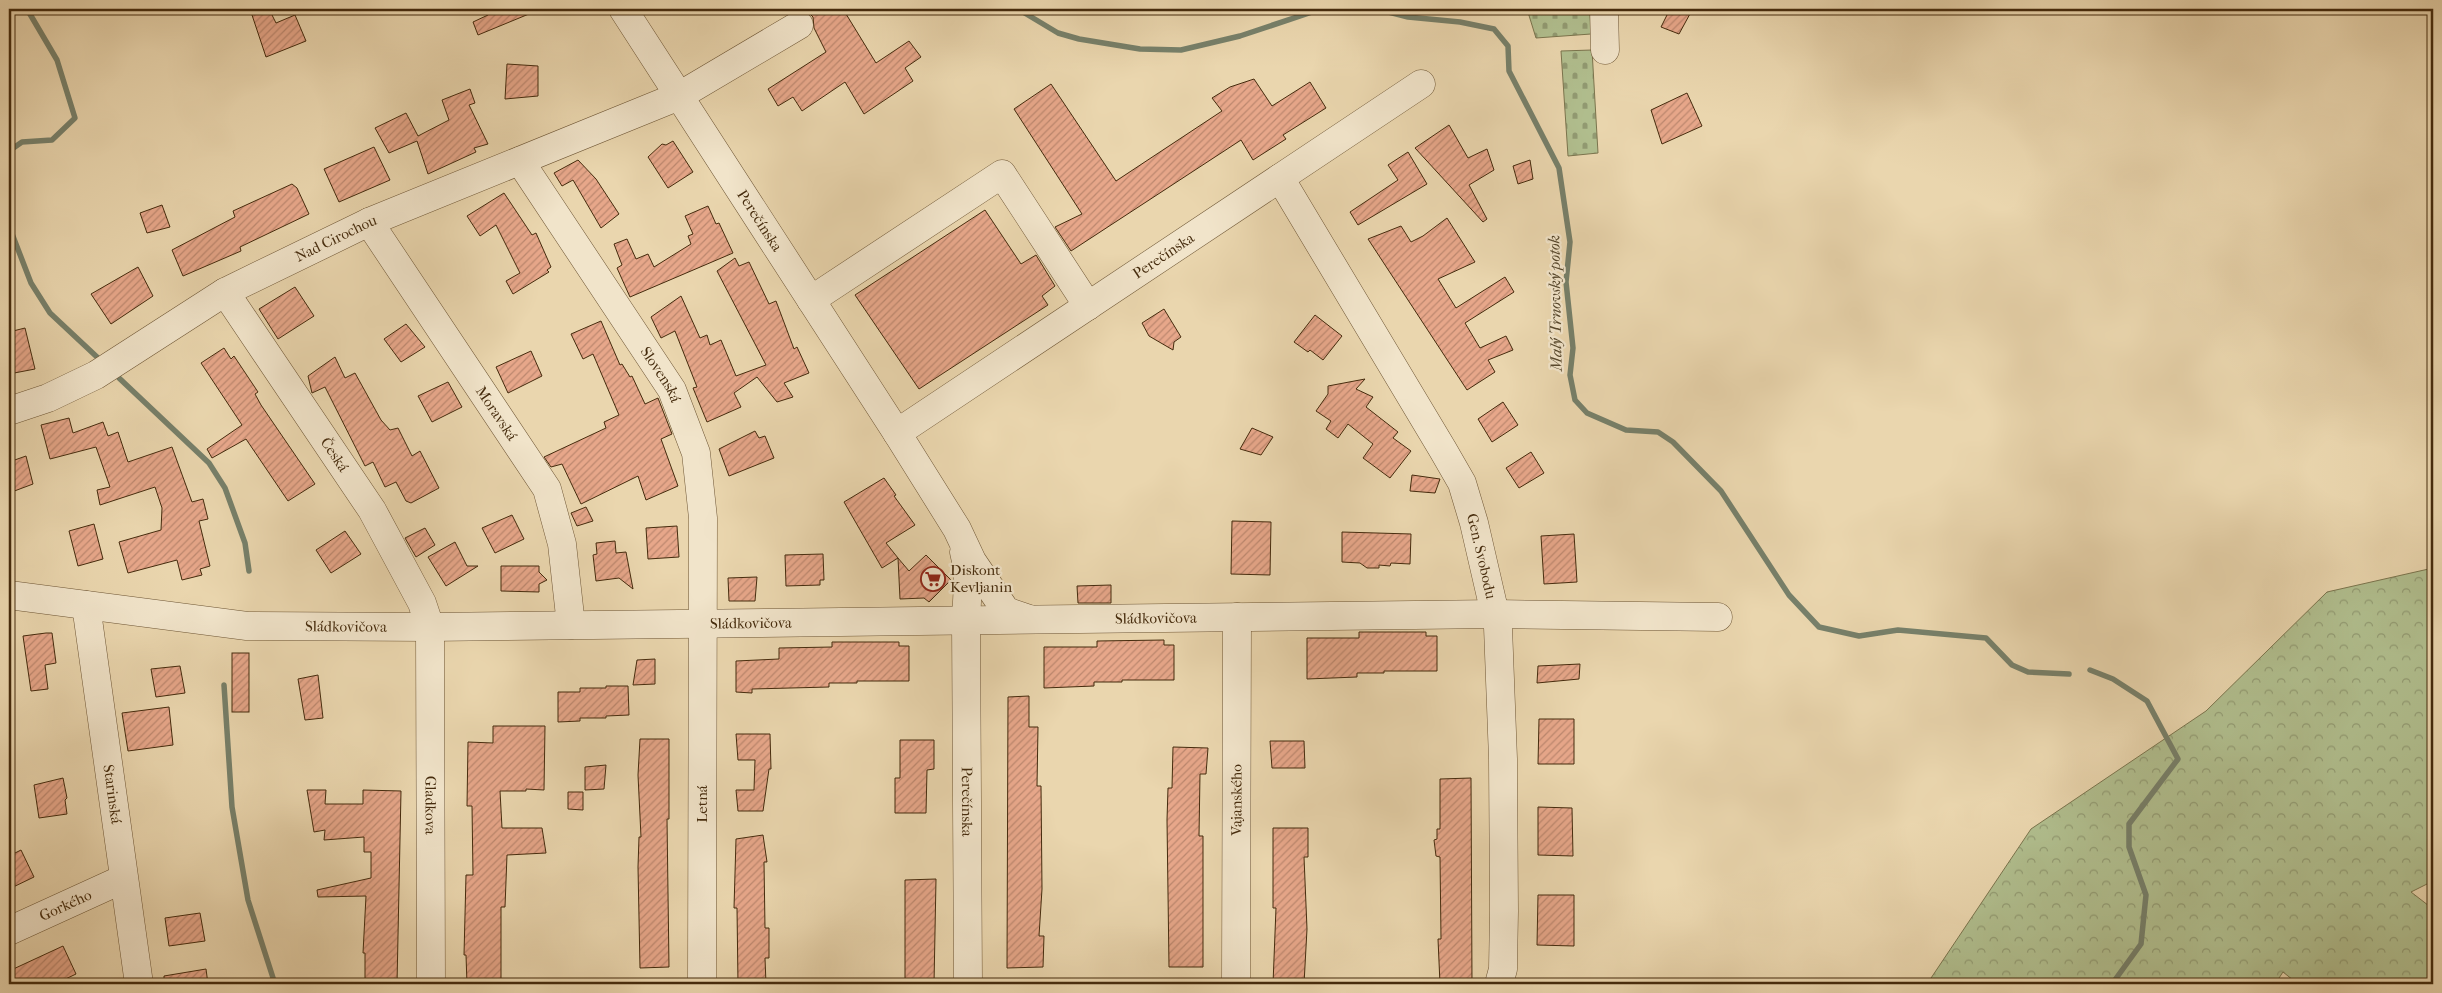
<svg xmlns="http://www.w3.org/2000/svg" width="2442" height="993" font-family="'IM FELL French Canon',serif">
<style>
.forest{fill:url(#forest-crowns);stroke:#7b754e}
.cemetery{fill:url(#cemetery-stones);stroke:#7b754e}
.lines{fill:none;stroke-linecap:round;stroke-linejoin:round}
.stream{stroke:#77806a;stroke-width:5.5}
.building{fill:url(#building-hatch);stroke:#452b0d}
.minor-casing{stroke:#6e5635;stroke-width:29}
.minor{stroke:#f1e4ca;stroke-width:28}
.labels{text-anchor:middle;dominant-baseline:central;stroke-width:4.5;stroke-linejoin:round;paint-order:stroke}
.street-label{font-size:15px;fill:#452b0d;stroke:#f1e4ca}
.poi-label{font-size:15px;fill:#452b0d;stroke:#f1e4ca;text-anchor:start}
.water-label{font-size:16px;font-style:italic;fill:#56472c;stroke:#f1e4ca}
</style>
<defs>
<pattern id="forest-crowns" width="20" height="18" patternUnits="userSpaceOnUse" patternTransform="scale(1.25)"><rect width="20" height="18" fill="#b1bf8f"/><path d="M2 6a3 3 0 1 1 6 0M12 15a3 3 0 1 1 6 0" fill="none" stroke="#929b73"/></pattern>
<pattern id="cemetery-stones" width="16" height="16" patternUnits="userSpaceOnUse" patternTransform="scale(1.25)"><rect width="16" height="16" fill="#b1bf8f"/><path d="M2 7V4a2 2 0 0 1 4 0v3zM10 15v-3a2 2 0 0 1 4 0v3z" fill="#929b73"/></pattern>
<pattern id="building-hatch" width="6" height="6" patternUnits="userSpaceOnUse" patternTransform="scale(1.25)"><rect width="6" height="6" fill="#e7a78a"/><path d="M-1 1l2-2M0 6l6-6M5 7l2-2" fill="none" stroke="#bd886f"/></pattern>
</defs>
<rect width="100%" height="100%" fill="#ead6ae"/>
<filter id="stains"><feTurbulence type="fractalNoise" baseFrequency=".004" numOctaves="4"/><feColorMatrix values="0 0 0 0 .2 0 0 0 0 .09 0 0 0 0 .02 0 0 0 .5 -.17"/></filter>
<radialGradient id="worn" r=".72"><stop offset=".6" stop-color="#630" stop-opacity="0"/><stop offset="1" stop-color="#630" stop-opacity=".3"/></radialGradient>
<path class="forest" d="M2433 568V881L2411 892 2433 909V984H2298L2283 972 2275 984H1927L2031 829 2206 711 2327 592Z"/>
<g class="cemetery">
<path d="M1527 9H1590L1591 34 1536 38Z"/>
<path d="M1592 50 1598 153 1568 156 1561 51Z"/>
</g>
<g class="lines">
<g class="stream">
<path d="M1018 9 1058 33 1079 39 1140 49 1181 50 1240 36 1321 9"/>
<path d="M1377 9 1408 17 1460 22 1494 29 1508 46 1509 71 1559 168 1570 242 1566 282 1573 348 1570 375 1575 400 1587 413 1626 430 1658 432 1673 442 1721 491 1789 595 1819 627 1859 636 1898 630 1986 638 2012 665 2028 672 2069 674"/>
<path d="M9 151 22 142 52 140 75 118 57 60 27 9"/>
<path d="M9 226 31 283 50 313 97 357"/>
<path d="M119 378 209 463 225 488 245 543 249 571"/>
<path d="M2090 670 2113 679 2147 701 2178 759 2129 824V847L2146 895 2141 944 2112 984"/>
<path d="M224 685 232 807 248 900 275 984"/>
</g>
</g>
<g class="building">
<path d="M250 9H269L276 23 295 15 306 41 266 57Z"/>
<path d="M485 9H541L478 35 473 22 488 15Z"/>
<path d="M818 9H843L876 63 909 41 921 57 905 68 913 81 864 114 845 82 802 111 793 97 778 106 768 89 826 52 814 28 813 17 810 14Z"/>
<path d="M1670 9 1691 12 1679 34 1661 27Z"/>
<path d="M507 64 538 66V96L505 99Z"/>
<path d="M1254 79 1272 106 1310 82 1326 108 1283 135 1286 139 1253 160 1241 140 1071 251 1055 227 1082 214 1014 109 1051 84 1116 181 1222 111 1212 98 1230 87Z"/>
<path d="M470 89 475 103 469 105 488 144 474 148 476 152 428 174 417 141 389 153 375 128 406 113 418 136 449 120 442 100Z"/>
<path d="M1687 93 1702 126 1662 144 1651 110Z"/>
<path d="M1449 125 1468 158 1487 149 1494 170 1469 185 1487 219 1483 222 1415 148Z"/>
<path d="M673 141 693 172 668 188 648 157 662 144 666 145Z"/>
<path d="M374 147 390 180 339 202 324 169Z"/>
<path d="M1408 152 1427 184 1358 225 1350 212 1398 180 1388 165Z"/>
<path d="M578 160 596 179 619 214 601 228 573 180 562 186 554 173Z"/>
<path d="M1530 160 1533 179 1518 184 1513 166Z"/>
<path d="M292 184 297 188 309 214 240 247 241 251 183 276 172 250 235 217 233 211Z"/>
<path d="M504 193 532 235 536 233 551 267 547 270 549 272 513 294 506 281 520 273 496 225 480 236 467 216Z"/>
<path d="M162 205 170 227 147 233 140 213Z"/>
<path d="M708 206 716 224 719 223 733 253 630 297 617 268 622 265 614 244 627 239 636 259 648 254 654 267 691 244 688 236 693 234 685 216Z"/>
<path d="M985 210 1021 264 1036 255 1055 286 1042 296 1048 305 919 389 855 295Z"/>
<path d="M1447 218 1475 262 1438 279 1456 308 1505 277 1514 292 1465 323 1480 348 1506 336 1513 350 1488 360 1495 372 1467 390 1368 239 1401 226 1411 242 1423 236Z"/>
<path d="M735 258 739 266 749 262 769 304 776 301 794 349 797 347 809 373 784 383 793 397 777 402 757 377 734 393 741 407 707 422 693 388 697 387 675 331 661 338 651 317 681 296 700 338 707 335 710 345 721 340 736 376 766 365 717 271Z"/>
<path d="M138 267 153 296 111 324 91 294Z"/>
<path d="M295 287 314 316 278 339 259 309Z"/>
<path d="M1164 309 1181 337 1174 342 1173 350 1149 336 1142 323Z"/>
<path d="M1315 315 1342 336 1323 360 1310 350 1308 352 1294 342Z"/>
<path d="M601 321 620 365 622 364 630 377 632 376 645 404 658 398 672 434 661 439 678 486 646 500 638 476 581 504 562 464 551 467 544 457 606 428 604 422 619 415 593 354 583 359 571 334Z"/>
<path d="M406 324 425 347 401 362 384 339Z"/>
<path d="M25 328 35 369 9 374V332Z"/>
<path d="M224 348 231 359 234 356 258 392 255 394 261 405 315 484 288 501 246 439 212 458 207 449 242 425 201 363Z"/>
<path d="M531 351 542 376 508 393 496 367Z"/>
<path d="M335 357 345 378 355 373 381 420 390 430 398 428 412 456 420 451 439 488 411 503 406 501 396 482 385 487 373 462 365 466 325 387 312 393 308 376Z"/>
<path d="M1365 379 1356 389 1373 397 1366 407 1398 432 1393 438 1411 451 1390 478 1363 458 1373 444 1348 424 1338 438 1326 429 1331 421 1316 411 1328 394V386Z"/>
<path d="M448 382 462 407 432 422 418 396Z"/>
<path d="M1503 402 1518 425 1492 442 1478 419Z"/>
<path d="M69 418 73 433 103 422 108 436 118 432 128 462 172 447 192 502 203 499 208 519 199 521 210 566 200 569 202 575 182 580 177 560 128 573 119 542 161 530 162 508 155 487 100 505 97 490 110 487 96 447 50 459 41 425Z"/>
<path d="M1252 428 1273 437 1261 455 1240 449Z"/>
<path d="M755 431 759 438 765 436 774 458 729 476 719 449Z"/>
<path d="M1531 452 1544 473 1519 488 1506 468Z"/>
<path d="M26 456 33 484 9 493V462Z"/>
<path d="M1412 475 1440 479 1435 493 1410 491Z"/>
<path d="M884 478 896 495 894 496 915 525 886 543 898 558 882 568 844 502Z"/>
<path d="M586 507 593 521 577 526 571 513Z"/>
<path d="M512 515 524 539 495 553 482 528Z"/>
<path d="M1232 521 1271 522 1270 575 1231 574Z"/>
<path d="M94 524 103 559 78 566 69 531Z"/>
<path d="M677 526 679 557 648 559 646 528Z"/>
<path d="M425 528 435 545 416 557 405 538Z"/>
<path d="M345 531 361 554 331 573 316 550Z"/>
<path d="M1342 532 1411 534 1410 564 1391 563 1390 566 1379 565V568H1367L1360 563 1342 562Z"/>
<path d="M1574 534 1577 582 1544 584 1541 536Z"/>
<path d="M615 541 616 553 626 552 633 589 619 578 596 581 593 555 597 554 596 543Z"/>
<path d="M455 542 467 566H478L446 586 428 557Z"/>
<path d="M823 554 824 580H820V585L786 586 785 555Z"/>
<path d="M926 555 951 580 929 602 924 598 900 599 898 558 909 571Z"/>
<path d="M501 566H539V572L547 580 539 584V592L501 591Z"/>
<path d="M757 577 755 601H729L728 578Z"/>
<path d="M1111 585V603H1078L1077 586Z"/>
<path d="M1359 632H1426V636H1437V671H1384V673H1357V677L1307 679V638H1359Z"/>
<path d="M46 633H52L56 663 45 665 48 689 31 691 23 636Z"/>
<path d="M1164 640V645H1174V680H1122V682H1094V686L1044 688V647H1097V641Z"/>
<path d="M832 642H899V646H909V681H857V683H829V687L752 689V693L736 692V661L779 659V648L832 647Z"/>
<rect x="232" y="653" width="17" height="59"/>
<path d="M655 659V684L633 685 637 660Z"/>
<path d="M1580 664 1579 679 1537 683 1538 666Z"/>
<path d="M180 666 185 693 156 697 151 669Z"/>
<path d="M318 675 323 718 305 720 298 679Z"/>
<path d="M606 686H628L629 715 606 716V718H580V721L558 722V692H580V688H606Z"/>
<path d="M1029 696V727H1038L1037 786H1041L1042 889 1039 936H1044L1043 967 1007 968 1008 697Z"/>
<path d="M169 707 173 745 128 751 122 713Z"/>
<path d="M1539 719H1574V764H1538Z"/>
<path d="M493 726H545L544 790 526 789V791H500L502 828H542L546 853 507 855 505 907H501V984H467L466 955H464L466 875H473L472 806H467L468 742 493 743Z"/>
<path d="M736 734H770L771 769H769L763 811H738L736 790H754L755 760H738Z"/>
<path d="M640 739H669V819H667L669 967 640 968 638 867 639 837H641L638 775Z"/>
<path d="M900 740H934V769L927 770 926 813H895V778H900Z"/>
<path d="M1270 741H1304L1305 768H1272Z"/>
<path d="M1173 747 1208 748 1206 774H1200L1199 836H1203V967H1169L1167 820 1168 788H1172Z"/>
<path d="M606 765 604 789 585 790V767Z"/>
<path d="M63 778 67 798 65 800 67 814 39 818 34 785Z"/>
<path d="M1471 778 1472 984H1440L1438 939H1441L1440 857 1436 856 1434 840 1437 839V829H1440V779Z"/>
<path d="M307 790H326L325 804H363V790L401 791 397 984H365V953H363L366 896 318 897 317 890 371 878V852H364V837L324 840 325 830 314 832Z"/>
<path d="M568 792H583V810L568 809Z"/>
<path d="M1538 807 1572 808 1573 856 1538 855Z"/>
<path d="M1273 828H1308V857H1304L1307 929 1304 984H1273L1276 908H1273Z"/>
<path d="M763 835 767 862H764L765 928H769V958H765L766 984H738L737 908H734L736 839Z"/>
<path d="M21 850 34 877 9 889V856Z"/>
<path d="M936 879 934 984H905V880Z"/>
<path d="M1538 895H1574V946L1537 945Z"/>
<path d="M200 913 205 941 169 946 165 918Z"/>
<path d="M63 946 76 974 55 984H9V971Z"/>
<path d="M206 969 208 984H164V976Z"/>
</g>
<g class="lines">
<defs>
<g id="minor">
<path id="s1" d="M623 9 897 433 957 529 972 561 1006 611 1029 619"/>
<path d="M1604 9 1605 50"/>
<path id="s2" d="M520 161 672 390 696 453 703 518 702 984"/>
<path id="s3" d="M1280 178 1443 450 1462 483 1474 523 1498 627 1503 759 1504 911 1503 969 1499 984"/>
<path id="s4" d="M369 222 547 489 562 544 571 625"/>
<path id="s5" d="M225 292 372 510 422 603 430 627 431 984"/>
<path d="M811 300 1002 174 1088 306"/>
<path id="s6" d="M9 411 48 398 96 375 225 292 369 222 679 96 799 25"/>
<path id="s7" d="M897 433 1421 84"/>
<path id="s8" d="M964 552C970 575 967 597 966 620L968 984"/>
<path id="s9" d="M9 595 247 626 430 627 1496 614 1718 617"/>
<path id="s10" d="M86 605 139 984"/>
<path id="s11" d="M9 931 123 879"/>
<path id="s12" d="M1236 984 1237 617"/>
</g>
</defs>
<use href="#minor" class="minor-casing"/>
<use href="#minor" class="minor"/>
</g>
<defs>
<symbol id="supermarket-ring" viewBox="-11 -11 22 22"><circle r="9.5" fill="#f1e4ca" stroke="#8f2418" stroke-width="1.5"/><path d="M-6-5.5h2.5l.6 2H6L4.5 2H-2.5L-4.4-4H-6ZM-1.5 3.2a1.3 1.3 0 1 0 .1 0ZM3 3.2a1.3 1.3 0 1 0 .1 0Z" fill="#8f2418"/></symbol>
</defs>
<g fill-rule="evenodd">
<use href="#supermarket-ring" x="919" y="565" width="28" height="28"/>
</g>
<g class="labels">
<g class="street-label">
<text stroke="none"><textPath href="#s1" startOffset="252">Perečínska</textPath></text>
<text stroke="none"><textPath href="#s6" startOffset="371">Nad Cirochou</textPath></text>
<text stroke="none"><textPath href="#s7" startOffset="320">Perečínska</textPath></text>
<text stroke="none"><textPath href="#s2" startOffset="256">Slovenská</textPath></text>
<text stroke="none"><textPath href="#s4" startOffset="230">Moravská</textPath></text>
<text stroke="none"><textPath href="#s5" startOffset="196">Česká</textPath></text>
<text stroke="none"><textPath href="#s3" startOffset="431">Gen. Svobodu</textPath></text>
<text stroke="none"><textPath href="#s9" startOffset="1149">Sládkovičova</textPath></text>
<text stroke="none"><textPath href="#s9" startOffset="744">Sládkovičova</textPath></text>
<text stroke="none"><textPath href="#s9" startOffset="339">Sládkovičova</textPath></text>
<text stroke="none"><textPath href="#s10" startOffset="191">Starinská</textPath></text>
<text stroke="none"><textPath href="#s12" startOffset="184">Vajanského</textPath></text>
<text stroke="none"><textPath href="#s8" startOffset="250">Perečínska</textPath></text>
<text transform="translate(702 804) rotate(-90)">Letná</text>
<text stroke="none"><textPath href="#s5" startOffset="572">Gladkova</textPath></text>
<text stroke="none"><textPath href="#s11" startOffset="62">Gorkého</textPath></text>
</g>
<g class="poi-label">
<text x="950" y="570">Diskont<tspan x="950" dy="17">Kevljanin</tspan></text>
</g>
<g class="water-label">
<text transform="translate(1555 303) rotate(-91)">Malý Trnovský potok</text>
</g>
</g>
<rect width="2442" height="993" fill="none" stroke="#ead6ae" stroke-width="30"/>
<rect x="10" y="10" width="2422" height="973" fill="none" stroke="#452b0d" stroke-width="2.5"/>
<rect x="15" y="15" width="2412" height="963" fill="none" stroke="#452b0d"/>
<rect width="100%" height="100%" filter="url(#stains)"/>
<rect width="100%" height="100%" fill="url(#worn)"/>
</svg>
